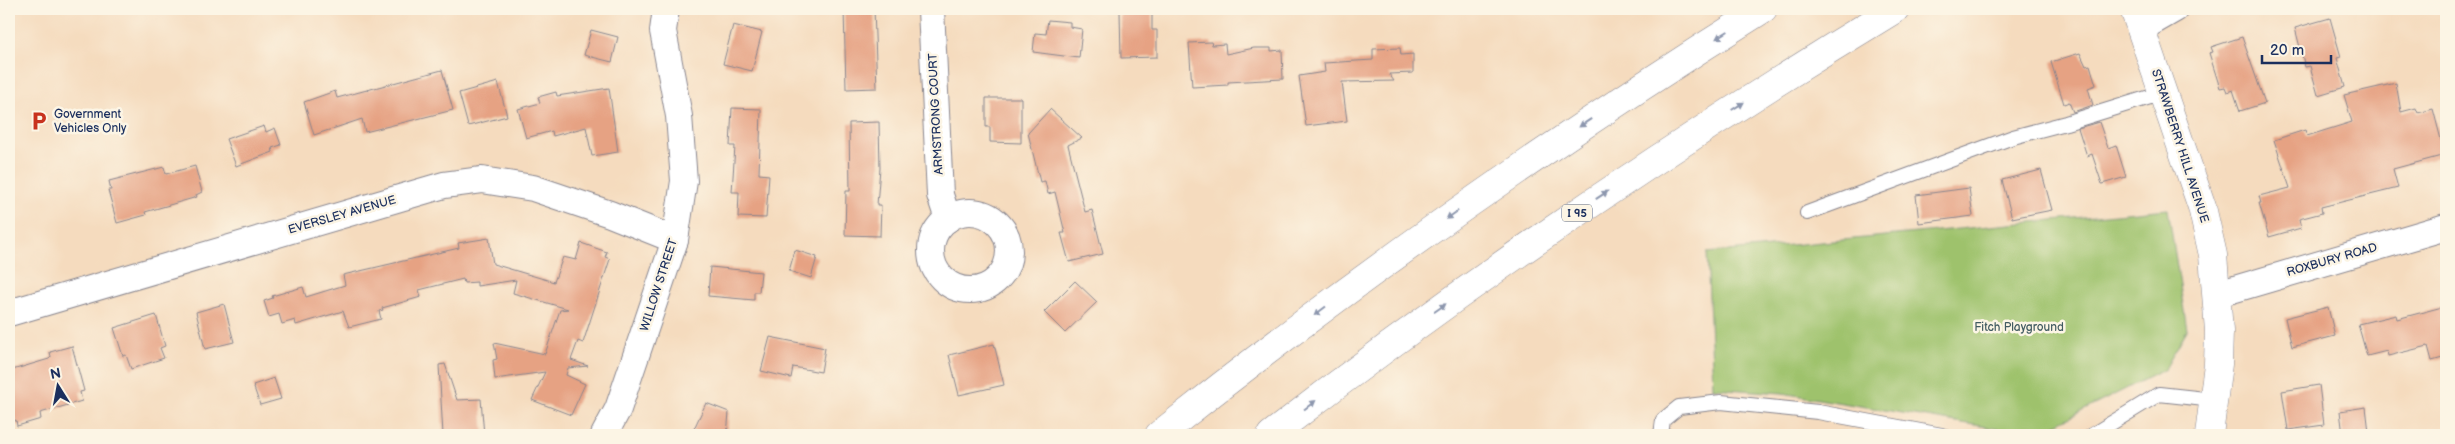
<svg xmlns="http://www.w3.org/2000/svg" width="2455" height="444" font-family="'Balsamiq Sans',sans-serif">
<style>
.green{fill:#9ec26c;stroke:#5c7865}
.building{fill:#e6a283}
.lines{fill:none;stroke-linecap:round;stroke-linejoin:round}
.service-casing{stroke:#88858e;stroke-width:16}
.minor-casing{stroke:#88858e;stroke-width:28}
.secondary-casing{stroke:#88858e;stroke-width:29}
.motorway-casing{stroke:#88858e;stroke-width:29}
.service{stroke:#fff;stroke-width:14}
.minor{stroke:#fff;stroke-width:26}
.secondary{stroke:#fff;stroke-width:28}
.motorway{stroke:#fff;stroke-width:28}
.oneway{fill:#8d97ae}
.labels{text-anchor:middle;dominant-baseline:central;stroke-width:5;stroke-linejoin:round;paint-order:stroke}
.shield{fill:#fcf5e5;stroke:#5e6a86;stroke-width:1}
.shield-label{font-size:11px;font-weight:bold;fill:#1b2f5e}
.poi-label{font-size:12px;fill:#1b2f5e;stroke:#fcf5e5;text-anchor:start}
.street-label{font-size:12px;fill:#1b2f5e;stroke:#fcf5e5}
.park-label{font-size:12px;fill:#425b62;stroke:#fcf5e5}
</style>
<rect width="100%" height="100%" fill="#fcf5e5"/>
<filter id="ink" filterUnits="userSpaceOnUse"><feTurbulence type="fractalNoise" baseFrequency=".02" numOctaves="2"/><feDisplacementMap in="SourceGraphic" scale="10" xChannelSelector="R" yChannelSelector="G"/><feConvolveMatrix kernelMatrix="1 2 1 2 8 2 1 2 1" color-interpolation-filters="sRGB"/></filter>
<filter id="wash" filterUnits="userSpaceOnUse"><feTurbulence type="fractalNoise" baseFrequency=".0096" numOctaves="4" result="noise"/><feDisplacementMap in="SourceGraphic" scale="20" xChannelSelector="R" yChannelSelector="G"/><feGaussianBlur stdDeviation="1.12" result="paint"/><feColorMatrix in="noise" values="0 0 0 0 0 0 0 0 0 0 0 0 0 0 0 0 0 1.4 0 .05"/><feComposite in="paint" operator="in"/></filter>
<g filter="url(#wash)">
<rect width="100%" height="100%" fill="#f5dbbe"/>
<path class="green" d="M2168 209 2187 330 2165 369 2035 435 1782 393 1713 388 1707 253Z"/>
<g id="blocks">
<g class="building">
<path d="M844 9H874L877 88 846 89Z"/>
<path d="M1152 10V30H1157V57L1121 58 1120 11Z"/>
<path d="M2330 18 2341 57 2337 58 2345 87 2318 95 2310 66 2305 67 2295 28Z"/>
<path d="M1048 20 1070 22V27L1082 29 1079 58 1033 52 1035 33 1046 34Z"/>
<path d="M733 25 762 32 752 71 723 64Z"/>
<path d="M591 30 618 37 612 62 584 55Z"/>
<path d="M2242 37 2265 103 2240 111 2233 90 2227 92 2225 87 2220 88 2209 53 2213 52 2211 47Z"/>
<path d="M1211 42 1212 45 1225 44 1226 54 1254 48H1271V51L1282 50 1283 79 1228 82V85L1192 87 1189 43Z"/>
<path d="M1400 48 1401 55 1413 54V73L1389 74 1394 81 1342 82 1347 121 1306 126 1299 76 1325 72 1324 63 1373 60V49Z"/>
<path d="M2080 53 2086 66 2090 65 2096 85 2088 88 2093 105 2073 112 2069 102 2064 104 2051 62Z"/>
<path d="M442 70 453 110 365 132 362 119 314 135 304 102 335 91 337 98Z"/>
<path d="M498 82 507 116 468 126 459 93Z"/>
<path d="M2396 83 2401 112 2416 108 2418 113 2433 109 2445 155 2393 169 2398 188 2321 207 2322 213 2299 219 2301 228 2269 237 2259 203H2261L2259 196 2290 188 2274 140 2305 130 2307 136 2352 122 2344 95Z"/>
<path d="M609 88 618 152 592 156 586 127 553 136 552 131 526 138 518 109 540 103 538 97 556 92 557 96Z"/>
<path d="M986 98H1021V143L990 142V127H986Z"/>
<path d="M732 108 761 109 759 174 769 175 766 218 738 217 739 192H732L735 146H730Z"/>
<path d="M1050 109 1082 138 1068 145 1085 212 1092 210 1103 254 1069 262 1061 233H1065L1055 192 1048 194 1045 181 1040 182 1028 133Z"/>
<path d="M879 122 880 168 877 205H881L880 236 845 235 846 191H850L849 123Z"/>
<path d="M2099 122 2108 148 2116 145 2126 177 2102 184 2092 154 2087 156 2078 128Z"/>
<path d="M264 126 266 132 275 128 281 145 272 148 273 152 236 166 226 139Z"/>
<path d="M195 166 202 192 196 195 197 197 145 212 146 215 117 223 108 190H111L109 181 164 167 166 174Z"/>
<path d="M2041 170 2052 210 2012 218 2002 180Z"/>
<path d="M1969 188 1973 216 1919 223 1916 195Z"/>
<path d="M489 238 493 264 554 282 563 257 576 260 581 243 607 252 605 257 610 259 583 343 578 341 571 360 588 366 568 368 566 375 585 384 571 415 532 400 545 372 495 379 493 360 497 359 494 343 545 354 560 310 568 309 513 293 516 280 477 286V282L464 283 463 279 419 290 421 297 382 308 383 310 379 311 381 319 349 327 343 311 296 325 295 320 282 324 279 314 269 317 264 301 273 298 272 296 303 287 306 297 345 285 343 275 459 248 458 243Z"/>
<path d="M795 250 817 257 811 278 789 271Z"/>
<path d="M710 267 761 272 759 292H754V300L708 296Z"/>
<path d="M1075 281 1097 302 1065 333 1044 312Z"/>
<path d="M224 304 234 342 205 349 196 312Z"/>
<path d="M2446 306V357L2432 361 2428 346 2388 356 2387 351 2367 356 2358 324 2396 315 2397 319Z"/>
<path d="M2328 307 2335 336 2292 347 2285 318Z"/>
<path d="M156 315 165 346 160 348 164 358 131 369 126 355 123 356 114 328Z"/>
<path d="M770 337 825 348 821 372 793 367 791 378 761 371Z"/>
<path d="M994 344 1004 385 959 395 949 355Z"/>
<path d="M72 346 84 391 80 392 82 401 40 413 41 419 17 426 16 420 9 423V371L49 359 51 357 50 352Z"/>
<path d="M445 364 457 400 481 399 484 435H443L439 365Z"/>
<path d="M274 378 281 399 260 405 253 385Z"/>
<path d="M2319 385 2324 425 2288 430 2282 391Z"/>
<path d="M706 403 729 412 727 435H691Z"/>
<path d="M2366 407 2369 432 2343 435 2340 411Z"/>
</g>
</g>
</g>
<g filter="url(#ink)">
<use href="#blocks" fill-opacity="0" stroke="#88858e" stroke-width="1"/>
<g class="lines">
<defs>
<g id="service">
<path d="M1807 213 2013 137 2066 123 2163 93"/>
<path d="M1661 435 1663 420 1679 407 1721 402 1818 412 1942 435"/>
<path d="M2092 435 2159 394 2214 400"/>
</g>
<g id="minor">
<path d="M931 9 940 195 948 219"/>
<path d="M2142 28 2175 9"/>
<circle cx="970" cy="251" r="39"/>
<path d="M2218 294 2446 227"/>
<path d="M9 313 444 185 482 180 533 188 610 214 675 240"/>
<path d="M604 435 618 409 675 240 684 181 679 116 663 31 666 9"/>
</g>
<path id="secondary" d="M2134 9 2202 207 2213 255 2219 331 2218 364 2209 435"/>
<g id="motorway">
<path d="M1159 435C1352 281 1554 140 1763 9"/>
<path d="M1271 435C1471 280 1679 140 1895 9"/>
</g>
</defs>
<use href="#service" class="service-casing"/>
<use href="#minor" class="minor-casing"/>
<use href="#secondary" class="secondary-casing"/>
<use href="#motorway" class="motorway-casing"/>
<use href="#service" class="service"/>
<use href="#minor" class="minor"/>
<use href="#secondary" class="secondary"/>
<use href="#motorway" class="motorway"/>
</g>
<defs><path id="oneway-solid" d="M-6-.8H1V-3.2L6.5 0L1 3.2V.8H-6Z" transform="scale(1.25)"/></defs>
<g class="oneway">
<use href="#oneway-solid" transform="translate(1722 35) rotate(148)"/>
<use href="#oneway-solid" transform="translate(1738 106) rotate(-32)"/>
<use href="#oneway-solid" transform="translate(1585 123) rotate(146)"/>
<use href="#oneway-solid" transform="translate(1602 195) rotate(-34)"/>
<use href="#oneway-solid" transform="translate(1452 215) rotate(145)"/>
<use href="#oneway-solid" transform="translate(1440 308) rotate(-35)"/>
<use href="#oneway-solid" transform="translate(1320 311) rotate(143)"/>
<use href="#oneway-solid" transform="translate(1310 405) rotate(-37)"/>
</g>
</g>
<defs>
<symbol id="parking-bare" viewBox="-9 -9 18 18"><path d="M-3.5-5.5H1a3.5 3.5 0 0 1 0 7H-1V5.5H-3.5ZM-1-3.4V-.6H.8a1.4 1.4 0 0 0 0-2.8Z" fill="#c8321e" stroke="#fcf5e5" stroke-width="2.5" paint-order="stroke"/></symbol>
</defs>
<g fill-rule="evenodd">
<use href="#parking-bare" x="25" y="107" width="28" height="28"/>
</g>
<g class="labels">
<rect class="shield" x="1562" y="204.5" width="30" height="17" rx="4"/>
<g class="shield-label">
<text x="1577" y="213">I 95</text>
</g>
<g class="poi-label">
<text x="54" y="114">Government<tspan x="54" dy="14">Vehicles Only</tspan></text>
</g>
<g class="street-label">
<text transform="translate(936 114) rotate(-93)">ARMSTRONG COURT</text>
<text transform="translate(2180 146) rotate(72)">STRAWBERRY HILL AVENUE</text>
<text transform="translate(342 215) rotate(-16)">EVERSLEY AVENUE</text>
<text transform="translate(2332 260) rotate(-16)">ROXBURY ROAD</text>
<text transform="translate(659 285) rotate(-72)">WILLOW STREET</text>
</g>
<g class="park-label">
<text x="2019" y="327">Fitch Playground</text>
</g>
</g>
<rect width="2455" height="444" fill="none" stroke="#fcf5e5" stroke-width="30"/>
<g transform="translate(58 386) rotate(349)" stroke="#fcf5e5" stroke-width="4" paint-order="stroke">
<path d="M0-4L9 19L0 12L-9 19Z" fill="#1b2f5e"/>
<text y="-8" font-size="14" font-weight="bold" text-anchor="middle" fill="#1b2f5e">N</text>
</g>
<path d="M2262 55v8h69v-8" fill="none" stroke="#1b2f5e" stroke-width="2.5"/>
<text x="2270" y="55" font-size="15" fill="#1b2f5e" stroke="#fcf5e5" stroke-width="4" paint-order="stroke">20 m</text>
</svg>
